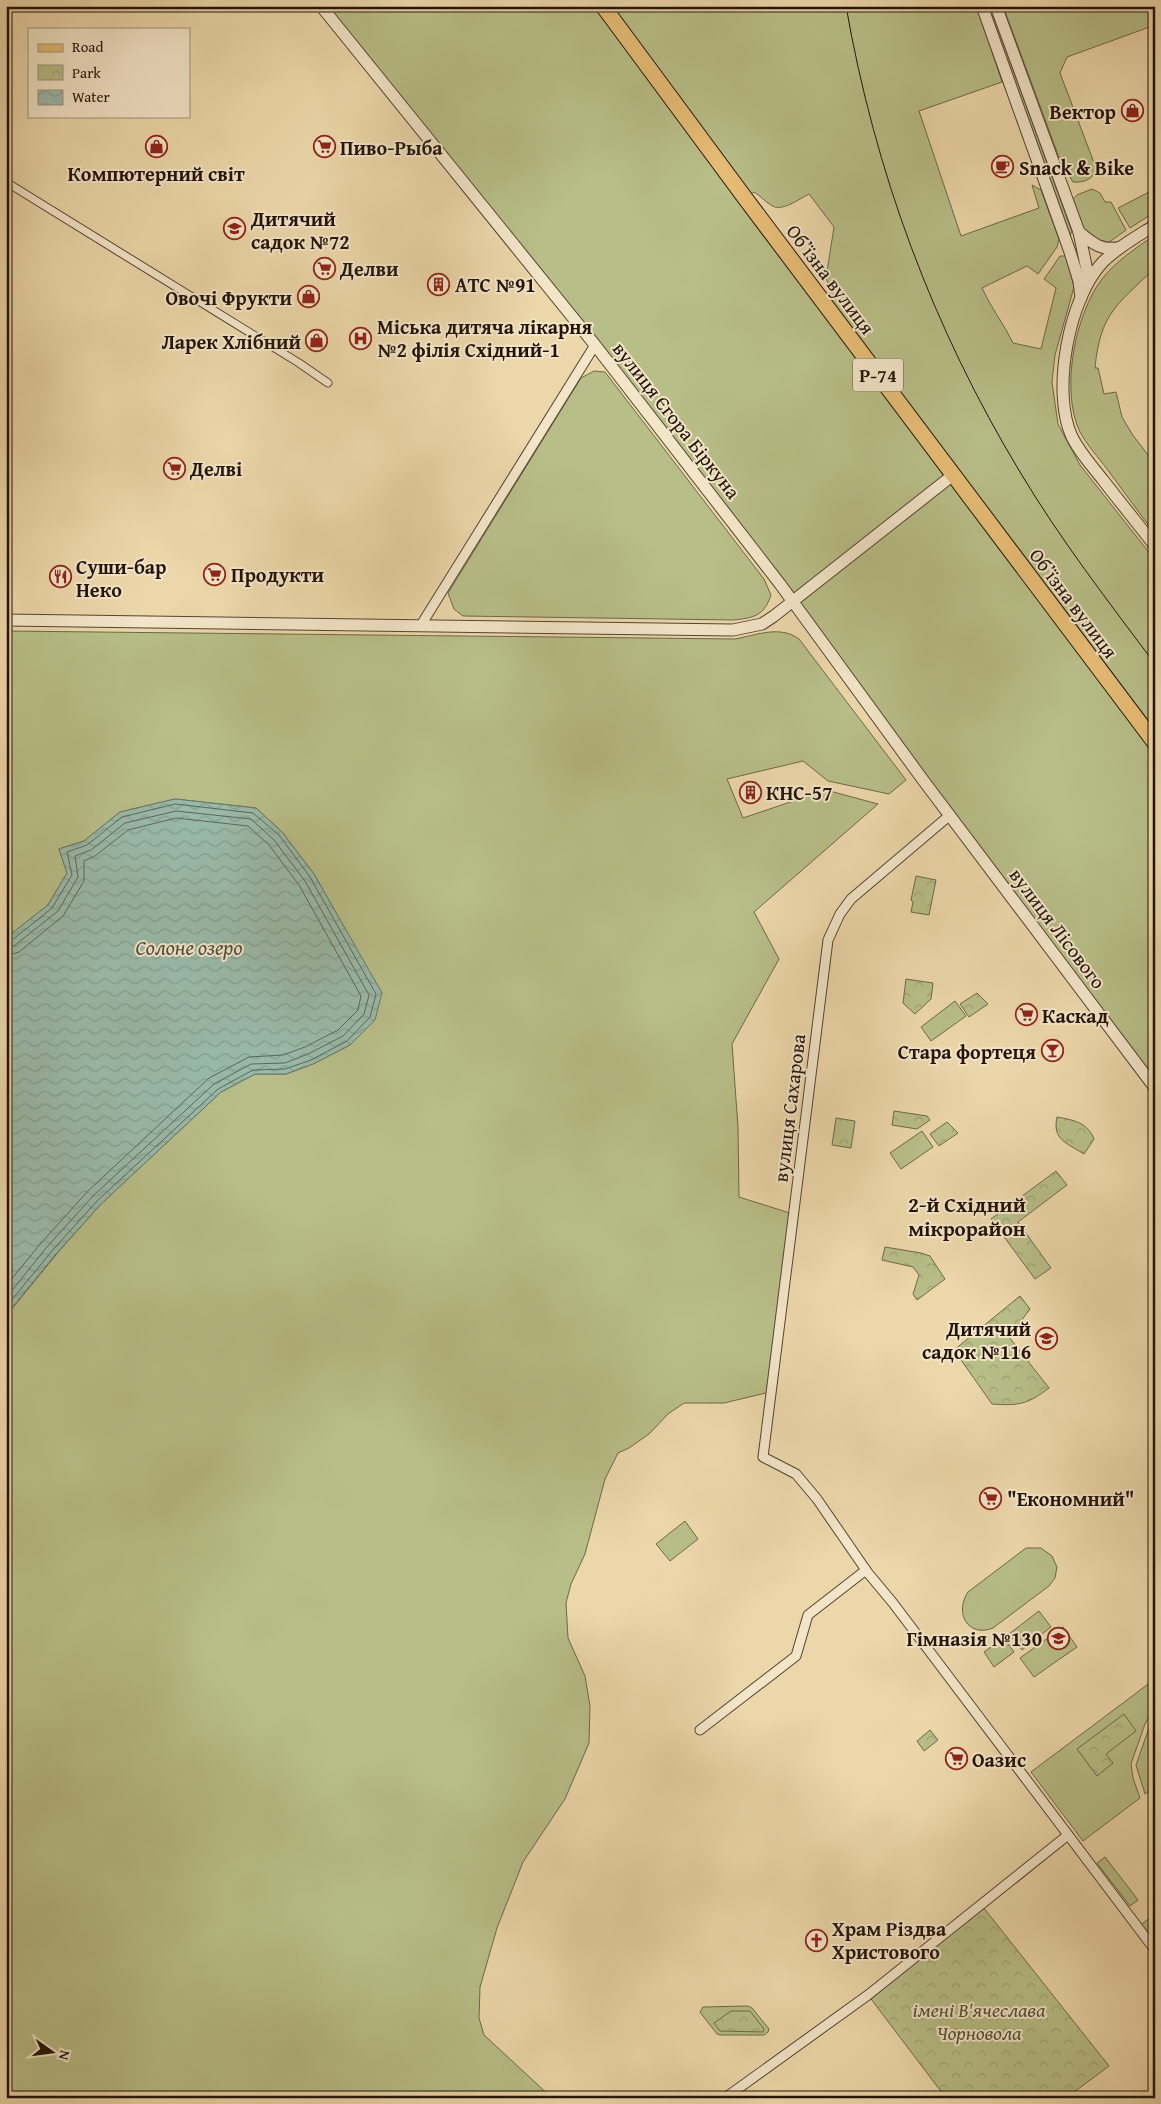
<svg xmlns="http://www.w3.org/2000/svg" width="1161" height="2104" font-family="'Gentium Book Plus',serif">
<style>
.grass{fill:#b8be88;stroke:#6d6848;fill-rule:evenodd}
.park{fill:url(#park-crowns);stroke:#6d6848}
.water{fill:url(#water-waves);stroke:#697769}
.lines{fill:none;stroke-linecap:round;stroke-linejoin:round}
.shore{stroke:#5e6659;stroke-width:1}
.pedestrian-casing{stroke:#544431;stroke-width:9}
.minor-casing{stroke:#544431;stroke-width:11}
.tertiary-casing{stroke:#544431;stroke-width:13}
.primary-casing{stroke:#221309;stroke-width:17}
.pedestrian{stroke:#f3e5c8;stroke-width:7}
.minor{stroke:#f3e5c8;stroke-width:9}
.tertiary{stroke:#f3e5c8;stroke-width:11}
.primary{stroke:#e6bc75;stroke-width:15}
.tram{stroke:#221309;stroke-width:1}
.labels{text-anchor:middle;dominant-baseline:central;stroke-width:4;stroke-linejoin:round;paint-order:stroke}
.shield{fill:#f3e5c8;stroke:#615242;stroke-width:1}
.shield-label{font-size:19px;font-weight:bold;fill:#221309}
.poi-label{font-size:20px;font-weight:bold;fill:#221309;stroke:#f3e5c8;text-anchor:start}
.street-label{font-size:20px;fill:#221309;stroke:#f3e5c8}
.park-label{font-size:20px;font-style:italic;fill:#564f35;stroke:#f3e5c8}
.water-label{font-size:21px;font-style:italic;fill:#4c4d41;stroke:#f3e5c8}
.neighbourhood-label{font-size:21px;font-weight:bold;fill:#221309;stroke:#f3e5c8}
</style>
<defs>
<pattern id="park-crowns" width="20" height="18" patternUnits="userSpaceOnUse" patternTransform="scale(1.25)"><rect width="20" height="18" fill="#b8be88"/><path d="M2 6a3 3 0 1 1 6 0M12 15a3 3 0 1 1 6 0" fill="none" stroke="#9ea274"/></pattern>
<pattern id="water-waves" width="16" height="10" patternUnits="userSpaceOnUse" patternTransform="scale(1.25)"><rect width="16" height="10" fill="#99baa9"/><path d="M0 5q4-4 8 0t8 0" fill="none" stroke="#849f90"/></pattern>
</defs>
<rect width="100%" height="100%" fill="#ecd7aa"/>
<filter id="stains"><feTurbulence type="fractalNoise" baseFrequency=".004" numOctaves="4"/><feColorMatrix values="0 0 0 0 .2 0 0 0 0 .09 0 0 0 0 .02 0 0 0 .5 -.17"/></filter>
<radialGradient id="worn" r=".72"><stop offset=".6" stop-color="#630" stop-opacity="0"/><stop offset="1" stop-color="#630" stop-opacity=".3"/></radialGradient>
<g class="grass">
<path d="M321 6H977L1002 82 919 111 961 236 1039 208 1032 185 1041 190 1059 239 1057 247 1038 274 1027 266 982 288C991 308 1004 324 1013 343L1041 349 1056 288 1044 279 1060 256H1066L1074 287 1055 355 1052 382 1058 424 1080 465 1155 560V1088L780 584ZM754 192C761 196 764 201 771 205 781 213 799 199 809 194L834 227 826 278 832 296 826 304 745 198Z"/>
<path d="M986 6H990L1072 232 1070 235Z"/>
<path d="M1003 6H1155V25L1067 57 1060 73 1096 168C1095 179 1083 183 1073 182L1060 160Z"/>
<path d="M1092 189 1100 193 1105 202H1111L1126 230 1108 243C1084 241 1079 219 1072 200L1077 195Z"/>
<path d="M1155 189V212L1130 228 1118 208Z"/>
<path d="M1155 235V263L1152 266 1153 270C1116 305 1100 315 1095 368H1098L1104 394 1116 392 1122 417 1132 434 1155 464V534C1139 512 1123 491 1107 469 1098 457 1087 445 1080 432 1060 391 1075 314 1102 279 1116 261 1136 248 1155 235Z"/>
<path d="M594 371 605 372 764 579 771 595C764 616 754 618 733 620L463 616 454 609 448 593 581 378Z"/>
<path d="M6 631 735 639C757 635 780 625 799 639L906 780 889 794 828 781 803 761 727 779 743 818 826 790 878 804 754 912 779 959 732 1044 738 1127 739 1197 793 1214 770 1392 724 1403H684L668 1414 649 1434 629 1448 618 1453 605 1479 585 1554 571 1584 566 1603 568 1638 585 1676 590 1706 589 1743 565 1799 523 1862 497 1928 480 1987 479 2018 484 2035 552 2098H6V1316L60 1250 101 1204 221 1092 255 1074H286L313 1064 350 1045 381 993 314 874 282 832 256 808 175 799 120 812 84 841 59 849 67 873 48 905 6 938Z"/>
<path d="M955 1001 966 1016 931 1041 921 1027Z"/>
<path d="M922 1131 933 1147 901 1169 890 1153Z"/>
<path d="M685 1521 698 1539 670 1561 656 1544Z"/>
<path d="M1026 1548H1041L1052 1556 1057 1567 1055 1578 1049 1586 993 1628C968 1638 954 1613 968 1592Z"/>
<path d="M1039 1611 1051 1627 1022 1650 1009 1634Z"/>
<path d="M1063 1627 1077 1647 1034 1677 1020 1658Z"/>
<path d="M1004 1638 1014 1652 994 1667 984 1652Z"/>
<path d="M1155 1679V1707L1145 1724 1131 1764 1133 1778 1140 1798 1083 1841 1031 1772Z"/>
<path d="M1155 1716V1787L1145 1794 1136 1765 1150 1725Z"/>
<path d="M1105 1857 1138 1900 1130 1906 1097 1863Z"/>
<path d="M1155 1914V1939L1152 1941 1139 1926Z"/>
<path d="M748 2006 752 2008 769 2029 768 2032 764 2035H720L717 2034 700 2012 703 2007Z"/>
</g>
<g class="park">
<path d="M916 876 936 880 929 915 911 912 913 902 911 900Z"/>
<path d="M906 979 933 983 931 999 915 1014 903 1003Z"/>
<path d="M977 993 988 1004 969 1017 960 1004Z"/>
<path d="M894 1111 927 1116 930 1120 917 1129 892 1125Z"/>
<path d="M1057 1117C1074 1120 1088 1123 1094 1139L1084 1154C1067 1143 1052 1140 1057 1117Z"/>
<path d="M836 1118 855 1121 851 1148 832 1145Z"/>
<path d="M947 1122 958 1133 939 1146 930 1134Z"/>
<path d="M1056 1171 1067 1185 1018 1222 1051 1268 1035 1279 991 1219Z"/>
<path d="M885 1247 921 1253 930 1256 945 1279 917 1300 913 1294 919 1275 913 1267 882 1260Z"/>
<path d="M1020 1296 1030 1309 1009 1337 1049 1388C1028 1404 1019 1406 992 1404L954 1350Z"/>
<path d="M1124 1714 1136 1731 1106 1754 1113 1763 1097 1776 1077 1749Z"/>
<path d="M930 1730 938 1740 924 1751 917 1741Z"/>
<path d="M983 1907 1109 2066 1066 2098H946L868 1995Z"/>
<path d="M731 2011H750L764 2029 763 2032 720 2031 714 2023Z"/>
</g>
<path class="water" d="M175 799 256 808 282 832 314 874 382 993 375 1020 350 1045 313 1064 286 1074H255L221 1092 101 1204 55 1255 6 1315V938L48 905 67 873 59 849 84 841 120 812Z"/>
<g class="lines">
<g class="shore">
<path d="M6 942 11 941 52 908 72 875 67 852 87 845 122 817 175 804 253 813 279 835 310 877 376 994 370 1017 347 1041 311 1060 285 1069 253 1070 218 1089 97 1201 51 1252 6 1307"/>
<path d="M6 948 14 946 58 911 78 877 75 856 91 850 125 823 176 811 251 819 274 840 305 881 369 995 364 1014 343 1036 308 1054 285 1063 251 1064 214 1084 93 1196 46 1248 6 1298"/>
<path d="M6 956 19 952 63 916 84 881V861L95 856 128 830 176 818 248 826 269 845 299 885 361 996 358 1010 338 1030 305 1047 283 1055 249 1057 209 1078 88 1191 41 1243 6 1286"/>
</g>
<defs>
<path id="pedestrian" d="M6 182 299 363 328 383"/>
<g id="minor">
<path d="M421 625 595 345"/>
<path d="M950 815 851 899 840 914 828 940 763 1457 796 1474 817 1499 868 1573 893 1603 1155 1950"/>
<path d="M700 1730 796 1656 808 1615 866 1570"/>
<path d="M725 2098 868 1995 1068 1835"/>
</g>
<g id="tertiary">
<path d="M321 6 595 345 780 584 923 780 1155 1088"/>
<path d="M982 6 1070 252 1079 281 1081 298"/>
<path d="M996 6 1079 232 1089 280"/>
<path d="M1155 225C1138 236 1116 248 1102 263 1069 298 1051 392 1072 437 1080 453 1092 466 1103 480 1120 502 1138 524 1155 546"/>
<path d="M1079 232C1092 243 1102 252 1121 247"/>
<path d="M6 620 733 630 762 624 774 616 953 475"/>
</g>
<path id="primary" d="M603 6 745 198 1155 743"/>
</defs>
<use href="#pedestrian" class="pedestrian-casing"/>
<use href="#minor" class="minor-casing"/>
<use href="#tertiary" class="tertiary-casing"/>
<use href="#primary" class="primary-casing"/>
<use href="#pedestrian" class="pedestrian"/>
<use href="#minor" class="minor"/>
<use href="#tertiary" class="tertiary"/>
<use href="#primary" class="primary"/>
<path class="tram" d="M846 6C875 172 933 328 1020 472 1060 539 1108 601 1155 664"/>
</g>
<defs>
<symbol id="shop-ring" viewBox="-11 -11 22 22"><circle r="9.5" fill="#f3e5c8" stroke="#8f2418" stroke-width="1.5"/><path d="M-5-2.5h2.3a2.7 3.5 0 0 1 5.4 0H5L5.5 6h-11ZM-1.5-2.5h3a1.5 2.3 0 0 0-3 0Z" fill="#8f2418"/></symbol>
<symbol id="supermarket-ring" viewBox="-11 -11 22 22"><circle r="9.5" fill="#f3e5c8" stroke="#8f2418" stroke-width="1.5"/><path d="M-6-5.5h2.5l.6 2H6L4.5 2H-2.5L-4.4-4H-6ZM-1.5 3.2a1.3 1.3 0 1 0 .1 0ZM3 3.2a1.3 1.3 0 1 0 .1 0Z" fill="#8f2418"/></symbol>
<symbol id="cafe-ring" viewBox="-11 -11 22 22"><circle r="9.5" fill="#f3e5c8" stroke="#8f2418" stroke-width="1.5"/><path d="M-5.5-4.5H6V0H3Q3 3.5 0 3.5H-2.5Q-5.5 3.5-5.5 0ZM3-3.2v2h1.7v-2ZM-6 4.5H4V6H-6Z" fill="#8f2418"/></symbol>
<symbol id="school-ring" viewBox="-11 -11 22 22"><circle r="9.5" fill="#f3e5c8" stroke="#8f2418" stroke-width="1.5"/><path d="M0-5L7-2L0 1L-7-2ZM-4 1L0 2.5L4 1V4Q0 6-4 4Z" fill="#8f2418"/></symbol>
<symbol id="building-ring" viewBox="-11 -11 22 22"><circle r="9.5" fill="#f3e5c8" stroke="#8f2418" stroke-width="1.5"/><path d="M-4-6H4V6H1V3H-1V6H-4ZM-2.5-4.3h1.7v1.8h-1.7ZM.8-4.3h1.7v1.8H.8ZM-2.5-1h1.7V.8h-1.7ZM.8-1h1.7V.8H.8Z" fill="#8f2418"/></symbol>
<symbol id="hospital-ring" viewBox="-11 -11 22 22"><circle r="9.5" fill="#f3e5c8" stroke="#8f2418" stroke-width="1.5"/><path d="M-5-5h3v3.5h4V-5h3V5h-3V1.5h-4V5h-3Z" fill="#8f2418"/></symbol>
<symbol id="restaurant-ring" viewBox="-11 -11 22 22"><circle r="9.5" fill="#f3e5c8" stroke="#8f2418" stroke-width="1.5"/><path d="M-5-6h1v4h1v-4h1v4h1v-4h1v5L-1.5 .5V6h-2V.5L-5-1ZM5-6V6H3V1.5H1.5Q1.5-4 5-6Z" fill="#8f2418"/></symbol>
<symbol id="bar-ring" viewBox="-11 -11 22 22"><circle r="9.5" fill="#f3e5c8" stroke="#8f2418" stroke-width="1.5"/><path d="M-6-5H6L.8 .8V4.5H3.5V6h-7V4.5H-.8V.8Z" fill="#8f2418"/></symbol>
<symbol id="church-ring" viewBox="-11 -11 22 22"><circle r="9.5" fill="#f3e5c8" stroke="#8f2418" stroke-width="1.5"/><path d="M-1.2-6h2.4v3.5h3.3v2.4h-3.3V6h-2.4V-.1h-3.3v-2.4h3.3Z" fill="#8f2418"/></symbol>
</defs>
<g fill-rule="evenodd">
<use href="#shop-ring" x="1120" y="98" width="25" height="25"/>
<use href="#shop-ring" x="144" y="134" width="25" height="25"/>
<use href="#supermarket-ring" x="312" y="134" width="25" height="25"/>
<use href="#cafe-ring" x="990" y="154" width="25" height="25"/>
<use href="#school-ring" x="222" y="216" width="25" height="25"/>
<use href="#supermarket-ring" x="312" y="256" width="25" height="25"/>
<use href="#building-ring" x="426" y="272" width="25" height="25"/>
<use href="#shop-ring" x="296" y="284" width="25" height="25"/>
<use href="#hospital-ring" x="348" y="326" width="25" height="25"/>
<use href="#shop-ring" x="304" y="328" width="25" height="25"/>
<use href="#supermarket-ring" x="162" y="456" width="25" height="25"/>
<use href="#supermarket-ring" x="202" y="562" width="25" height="25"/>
<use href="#restaurant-ring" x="48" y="564" width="25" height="25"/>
<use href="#building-ring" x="738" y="780" width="25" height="25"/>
<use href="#supermarket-ring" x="1014" y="1002" width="25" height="25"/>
<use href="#bar-ring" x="1040" y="1038" width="25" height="25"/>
<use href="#school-ring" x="1034" y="1326" width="25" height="25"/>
<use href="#supermarket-ring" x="978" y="1486" width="25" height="25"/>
<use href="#school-ring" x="1046" y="1626" width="25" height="25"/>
<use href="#supermarket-ring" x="944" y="1746" width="25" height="25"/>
<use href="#church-ring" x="804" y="1928" width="25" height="25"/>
</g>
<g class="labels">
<rect class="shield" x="853" y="358.5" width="50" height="33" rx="4"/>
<g class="shield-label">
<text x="878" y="375">Р-74</text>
</g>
<g class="poi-label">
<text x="1116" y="111" text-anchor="end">Вектор</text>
<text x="340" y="147">Пиво-Рыба</text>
<text x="1019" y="167">Snack &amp; Bike</text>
<text x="156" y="173" text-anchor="middle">Компютерний світ</text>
<text x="251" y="218">Дитячий<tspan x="251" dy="23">садок №72</tspan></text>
<text x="340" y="268">Делви</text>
<text x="455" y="284">АТС №91</text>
<text x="292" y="297" text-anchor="end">Овочі Фрукти</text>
<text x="377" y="326">Міська дитяча лікарня<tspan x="377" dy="23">№2 філія Східний-1</tspan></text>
<text x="301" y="341" text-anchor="end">Ларек Хлібний</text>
<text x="190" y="468">Делві</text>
<text x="76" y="566">Суши-бар<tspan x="76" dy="23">Неко</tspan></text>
<text x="231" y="574">Продукти</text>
<text x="766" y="792">КНС-57</text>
<text x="1042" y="1015">Каскад</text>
<text x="1036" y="1051" text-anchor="end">Стара фортеця</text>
<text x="1031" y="1328" text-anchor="end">Дитячий<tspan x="1031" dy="23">садок №116</tspan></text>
<text x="1007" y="1498">"Економний"</text>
<text x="1042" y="1638" text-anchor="end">Гімназія №130</text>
<text x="972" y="1759">Оазис</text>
<text x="832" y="1928">Храм Різдва<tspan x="832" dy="23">Христового</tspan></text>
</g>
<g class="street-label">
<text transform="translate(831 279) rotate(53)">Обʼїзна вулиця</text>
<text transform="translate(677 420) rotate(52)">вулиця Єгора Біркуна</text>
<text transform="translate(1074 603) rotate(53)">Обʼїзна вулиця</text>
<text transform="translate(1058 928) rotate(53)">вулиця Лісового</text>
<text transform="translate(789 1108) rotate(-83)">вулиця Сахарова</text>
</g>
<g class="park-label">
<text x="979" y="2009">імені В'ячеслава<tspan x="979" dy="23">Чорновола</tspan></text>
</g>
<g class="water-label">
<text x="189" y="947">Солоне озеро</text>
</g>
<g class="neighbourhood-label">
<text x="967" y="1204">2-й Східний<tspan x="967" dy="24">мікрорайон</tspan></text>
</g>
</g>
<rect width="1161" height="2104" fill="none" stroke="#ecd7aa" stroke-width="25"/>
<rect x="8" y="8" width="1146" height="2089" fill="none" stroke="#221309" stroke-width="2.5"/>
<rect x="12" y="12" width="1136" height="2079" fill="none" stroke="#221309"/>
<rect x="28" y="28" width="162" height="90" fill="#f3e5c8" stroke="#9f917c"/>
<rect x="38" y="44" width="25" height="8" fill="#e6bc75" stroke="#9f917c"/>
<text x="72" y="52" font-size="15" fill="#221309">Road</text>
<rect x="38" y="65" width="25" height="15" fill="url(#park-crowns)" stroke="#9f917c"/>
<text x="72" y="78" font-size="15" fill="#221309">Park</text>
<rect x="38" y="90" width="25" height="15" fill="url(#water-waves)" stroke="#9f917c"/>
<text x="72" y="102" font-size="15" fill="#221309">Water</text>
<g transform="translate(52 2052) rotate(104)" stroke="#f3e5c8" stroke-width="4" paint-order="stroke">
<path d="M0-4L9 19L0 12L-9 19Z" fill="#221309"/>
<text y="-8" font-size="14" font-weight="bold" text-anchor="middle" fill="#221309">N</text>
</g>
<rect width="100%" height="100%" filter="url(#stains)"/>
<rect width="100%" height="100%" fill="url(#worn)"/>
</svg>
